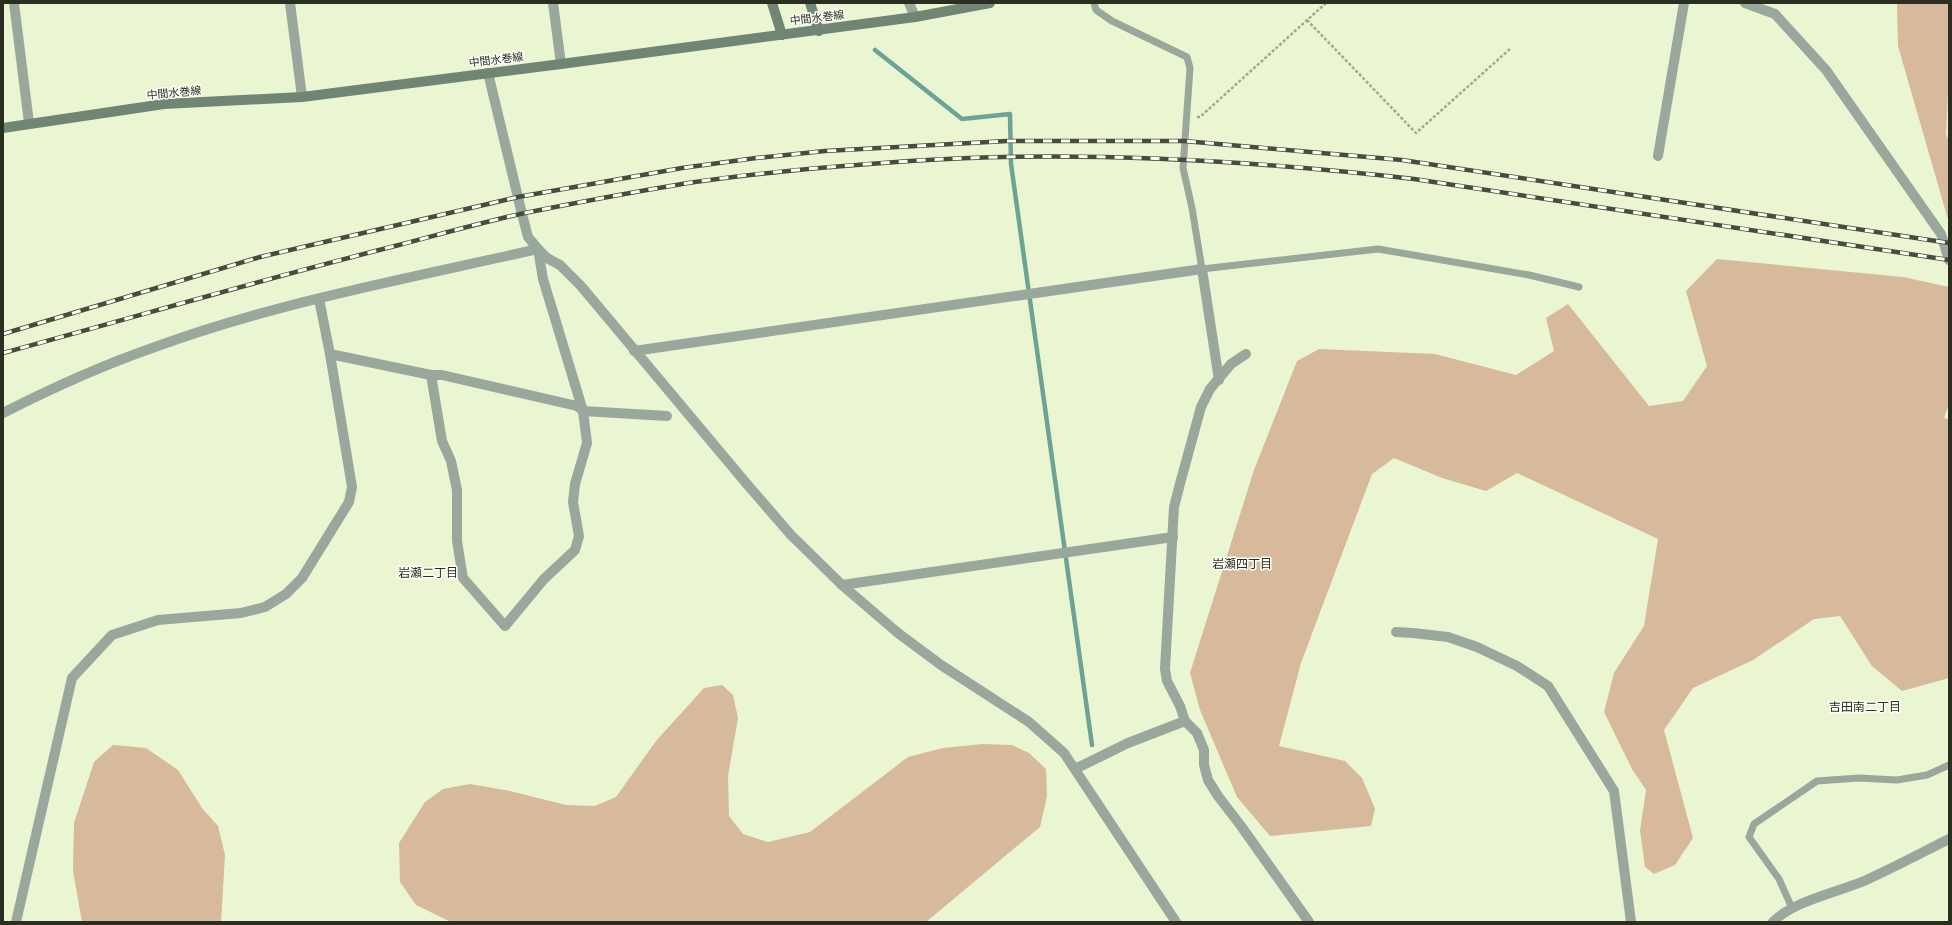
<svg xmlns="http://www.w3.org/2000/svg" width="1952" height="925" font-family="Signika,'Noto Sans JP',sans-serif">
<style>
.green{fill:#d7b99b}
.lines{fill:none;stroke-linecap:round;stroke-linejoin:round}
.stream{stroke:#6ba396;stroke-width:4.5}
.path{stroke:#a0a98d;stroke-width:2.5;stroke-dasharray:3 2;stroke-linecap:butt}
.service{stroke:#9aa79c;stroke-width:7}
.minor{stroke:#9aa79c;stroke-width:10}
.tertiary{stroke:#9aa79c;stroke-width:10}
.secondary{stroke:#718574;stroke-width:10}
.rail-casing{stroke:#474c3b;stroke-width:4.5}
.rail{stroke:#fcfef7;stroke-width:3;stroke-dasharray:9;stroke-linecap:butt}
.labels{text-anchor:middle;dominant-baseline:central;stroke-width:3;stroke-linejoin:round;paint-order:stroke}
.street-label{font-size:11px;fill:#2b2f21;stroke:#fcfef7}
.neighbourhood-label{font-size:12px;fill:#2b2f21;stroke:#fcfef7}
</style>
<rect width="100%" height="100%" fill="#eaf6d1"/>
<g class="green">
<path d="M1897 3H1949V73L1946 133 1949 143V223L1898 46Z"/>
<path d="M1717 259 1903 277 1949 287V404L1944 418 1949 419V678L1902 691 1872 666 1840 616 1814 619 1753 660 1693 688 1664 730 1693 838 1675 865 1654 874 1645 867 1640 831 1646 790 1632 769 1604 712 1614 673 1644 626 1658 539 1517 473 1486 491 1442 478 1394 458 1372 474 1301 663 1279 746 1345 761 1362 778 1375 809 1371 826 1270 836 1237 797 1200 710 1190 673 1254 470 1297 361 1319 349 1435 354 1516 375 1554 351 1546 318 1568 304 1649 406 1683 401 1707 366 1686 291Z"/>
<path d="M722 685 733 695 738 718 728 776 729 816 743 834 768 842 810 832 908 757 943 748 983 744 1012 745 1029 753 1046 769 1047 796 1040 827 926 922H451L416 905 400 882 399 843 425 802 443 789 470 784 510 791 566 805 595 806 616 797 656 741 704 688Z"/>
<path d="M113 745 146 748 178 770 202 808 218 826 225 855 221 922H82L73 871 74 823 94 762Z"/>
</g>
<g class="lines">
<path class="stream" d="M875 50 962 119 1010 114 1011 164 1092 745"/>
<g class="path">
<path d="M1307 20 1416 133 1511 48"/>
<path d="M1197 117H1200L1326 3"/>
</g>
<g class="service">
<path d="M1094 3 1096 10 1112 21 1187 57 1190 68 1183 168 1192 208 1202 269 1378 249 1529 275 1579 287"/>
<path d="M1792 908 1779 879 1749 837 1754 824 1817 781 1859 778 1897 780 1927 775 1949 765"/>
</g>
<g class="minor">
<path d="M909 3 915 17"/>
<path d="M1745 3 1775 14 1826 70 1941 234 1949 260"/>
<path d="M1658 156 1684 3"/>
<path d="M634 351 1202 269 1219 380"/>
<path d="M330 354 431 375 442 441 451 461 457 490V541L463 578 505 626 544 579 575 550 579 536 573 502 575 484 587 443 583 411 543 279 538 249"/>
<path d="M1246 354 1231 364 1210 389 1201 407 1181 480 1174 507 1165 669 1167 681 1180 706 1185 721 1197 733 1204 750V765L1208 780 1218 796 1241 826 1309 922"/>
<path d="M431 375H442L577 406 583 411 667 416"/>
<path d="M842 585 1173 537"/>
<path d="M1396 632 1413 633 1448 637 1477 647 1517 666 1548 686 1614 791 1631 922"/>
<path d="M1075 769 1128 743 1185 721"/>
<path d="M16 922 72 678 112 635 158 620 241 613 265 607 286 594 302 578 349 502 352 487 330 354 319 299"/>
<path d="M1773 922C1793 901 1838 892 1864 881 1893 868 1921 853 1949 839"/>
</g>
<g class="tertiary">
<path d="M14 3 29 123"/>
<path d="M290 3 302 97"/>
<path d="M553 3 561 64"/>
<path d="M488 73 522 214 528 237 538 249 547 258 560 265 581 286 746 483 791 535 842 585 898 633 941 665 1029 722 1064 753 1176 922"/>
<path d="M3 413C52 388 103 365 155 347 278 302 410 278 538 249"/>
</g>
<g class="secondary">
<path d="M772 3 782 35"/>
<path d="M810 3 819 31"/>
<path d="M3 128 164 104 302 97 561 64 915 17 990 3"/>
</g>
<defs>
<g id="rail">
<path d="M3 334 260 257 518 197 682 168 756 158 825 151 1007 141H1184L1402 160 1949 243"/>
<path d="M3 353C135 317 267 278 399 245 441 234 483 222 525 213 579 202 634 192 688 183 762 172 836 166 910 161 1078 150 1247 160 1414 179L1949 260"/>
</g>
</defs>
<use href="#rail" class="rail-casing"/>
<use href="#rail" class="rail"/>
</g>
<g class="labels">
<g class="street-label">
<text transform="translate(817 18) rotate(-7)">中間水巻線</text>
<text transform="translate(496 60) rotate(-7)">中間水巻線</text>
<text transform="translate(174 93) rotate(-5)">中間水巻線</text>
</g>
<g class="neighbourhood-label">
<text x="1242" y="564">岩瀬四丁目</text>
<text x="428" y="573">岩瀬二丁目</text>
<text x="1865" y="707">吉田南二丁目</text>
</g>
</g>
<rect width="1952" height="925" fill="none" stroke="#2b2f21" stroke-width="8"/>
</svg>
